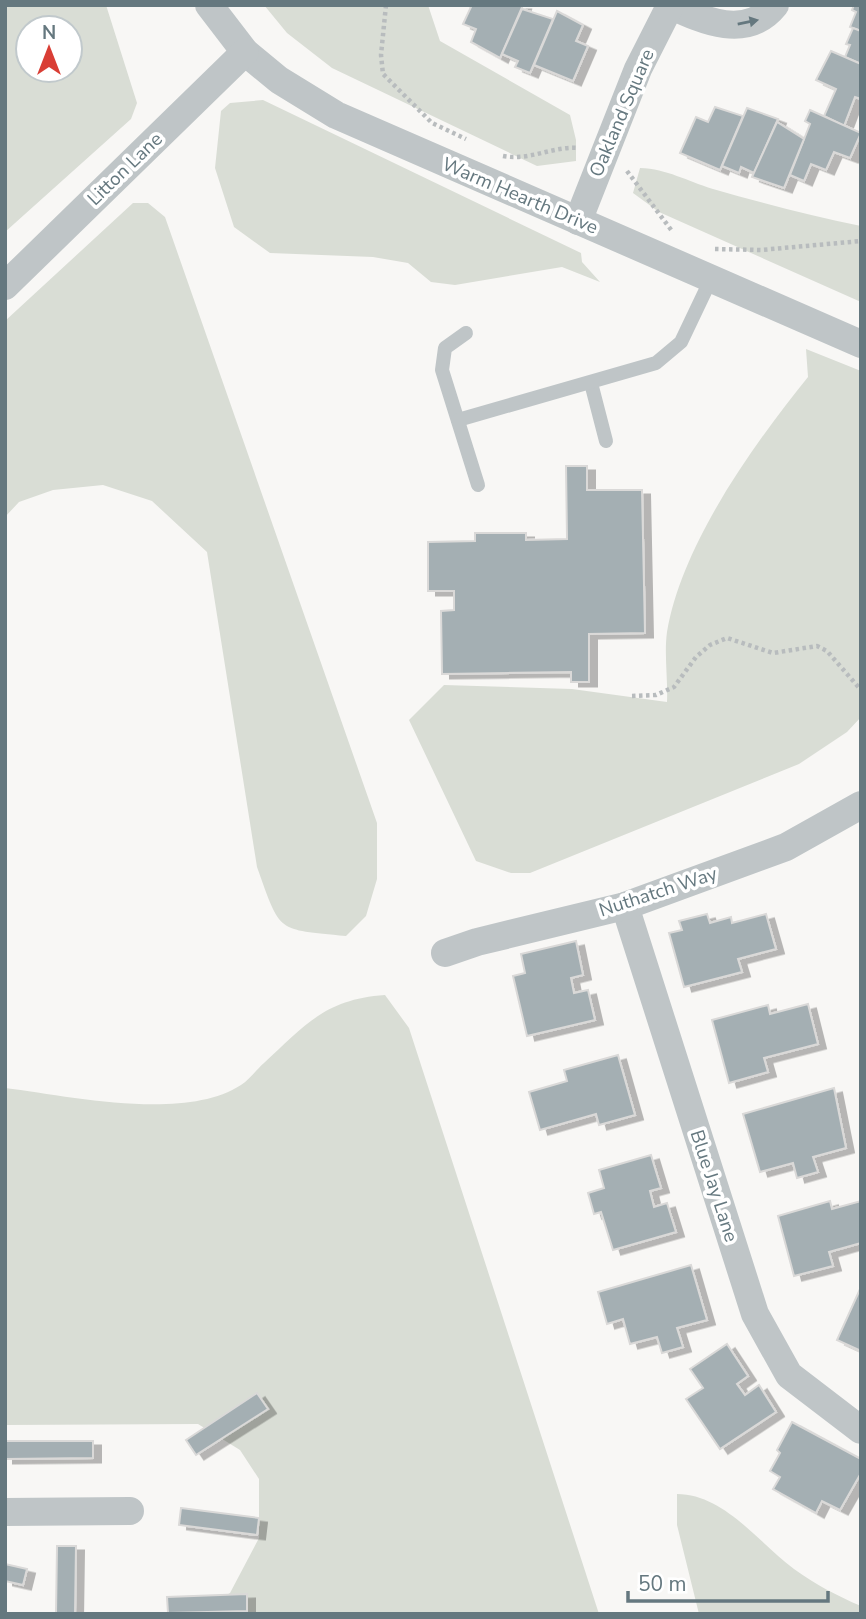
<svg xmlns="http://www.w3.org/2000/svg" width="866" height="1619" font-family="'Nunito Sans',sans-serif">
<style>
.green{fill:#d9ddd5;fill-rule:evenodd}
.building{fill:#a4afb3;stroke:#dad9d8;stroke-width:2;filter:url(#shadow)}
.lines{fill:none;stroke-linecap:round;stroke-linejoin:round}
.path{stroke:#b8bcbe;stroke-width:4.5;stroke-dasharray:3.5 3.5;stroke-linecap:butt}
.service{stroke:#bfc5c7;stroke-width:14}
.minor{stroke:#bfc5c7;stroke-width:28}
.oneway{fill:#65787f}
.labels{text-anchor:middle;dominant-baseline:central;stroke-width:7;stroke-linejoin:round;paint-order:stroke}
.street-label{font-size:19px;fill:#65787f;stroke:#fff}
</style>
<defs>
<filter id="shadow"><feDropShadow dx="8" dy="4.5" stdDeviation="0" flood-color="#0004"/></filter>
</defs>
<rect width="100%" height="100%" fill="#f8f7f5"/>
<g class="green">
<path d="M5 5H106L137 103 131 119 5 232ZM70 28V70H28V28Z"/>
<path d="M264 5H428L440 41 570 115 576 140V161L537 166 332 68 287 33Z"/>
<path d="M263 100 581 253 582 262 600 282 562 267 455 285 431 282 408 263 373 257 270 253 234 227 215 168 221 111 230 103Z"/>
<path d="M640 168C667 169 687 181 713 189 762 203 811 216 861 226V302L659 212 633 193Z"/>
<path d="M133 203H148L165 217 377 823V879L366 916 346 936C276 929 281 934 257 867L207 552 152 501 103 485 53 490 19 502 5 517V321Z"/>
<path d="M806 349 861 371V717L847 732 799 764 530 873H511L476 861 409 720 444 685 572 689 667 702C668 679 664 654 667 632 682 544 753 445 808 377Z"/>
<path d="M385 995 409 1028 599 1614H194L230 1593 259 1538V1479L240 1450 198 1424 5 1425V1088C70 1096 184 1122 241 1085 249 1080 256 1070 264 1063 304 1026 325 999 385 995Z"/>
<path d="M677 1494C724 1494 759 1543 794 1569 815 1584 837 1596 861 1606V1614H699L677 1525Z"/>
</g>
<g class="building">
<path d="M467 5H523L500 58 471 42 476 29 463 24 471 7Z"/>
<path d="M854 5H861V31L850 27 856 12 852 10Z"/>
<path d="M522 9 553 19 530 73 515 67 518 61 502 54Z"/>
<path d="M557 11 583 25 576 41 588 46 573 81 534 65Z"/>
<path d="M853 28 861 31V64L845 57 850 45 846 44Z"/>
<path d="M831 51 861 64V99L855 97 844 126 824 116 836 89 816 80Z"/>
<path d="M715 107 743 116 720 170 680 153 696 117 708 122Z"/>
<path d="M747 108 778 119 754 173 741 167 739 173 722 166Z"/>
<path d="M810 110 861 133 850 158 834 152 826 170 811 164 804 181 790 175 810 124 805 121Z"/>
<path d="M777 122 804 139 784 188 752 177Z"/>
<path d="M566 466H587V490H642L645 633 589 634V682H571V672L442 674 441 611 454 610V591H428V542L475 541V533H526V540L567 539Z"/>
<path d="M707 914 710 923 731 917 732 923 766 914 776 949 738 959 742 972 684 987 669 933 682 930 679 921Z"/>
<path d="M576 941 583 975 571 978 574 993 588 990 595 1020 527 1036 513 976 525 973 521 954Z"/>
<path d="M808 1004 818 1044 764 1058 768 1072 729 1083 712 1020 768 1005 770 1014Z"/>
<path d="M618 1055 635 1115 599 1125 596 1114 540 1130 529 1092 567 1081 564 1070Z"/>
<path d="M834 1088 846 1148 813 1157 818 1172 797 1178 793 1163 760 1172 743 1114Z"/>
<path d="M651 1155 661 1188 650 1191 654 1207 667 1203 676 1232 613 1250 601 1212 594 1214 588 1193 604 1188 599 1170Z"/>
<path d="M830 1201 832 1209 861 1201V1243L829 1252 833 1266 794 1276 778 1216Z"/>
<path d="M691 1265 707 1320 677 1328 683 1347 662 1353 657 1337 630 1344 623 1319 607 1324 598 1292Z"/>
<path d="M861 1287V1351L837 1340Z"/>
<path d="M727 1344 748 1376 737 1384 745 1395 759 1385 776 1412 720 1449 686 1399 703 1388 690 1369Z"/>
<path d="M257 1393 268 1409 196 1455 186 1440Z"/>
<path d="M792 1422 861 1459V1473L840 1510 822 1501 816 1513 773 1489 780 1477 770 1471 780 1453 777 1450Z"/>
<path d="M5 1441H93V1458L5 1459Z"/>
<path d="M181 1508 259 1518 257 1535 179 1525Z"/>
<path d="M57 1546H76L75 1614H56Z"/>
<path d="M5 1564 27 1569 23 1585 5 1581Z"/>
<path d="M247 1594V1611L168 1613 167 1597Z"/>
</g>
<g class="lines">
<g class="path">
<path d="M386 5 381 55 383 74 432 123 466 139"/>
<path d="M503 156C530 161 552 146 579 148"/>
<path d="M627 171 672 231"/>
<path d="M715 249 761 250 861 241"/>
<path d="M632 696 656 695 674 687 696 657 710 645 727 638 773 653 817 646 827 651 861 690"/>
</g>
<g class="service">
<path d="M466 333 445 348 442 370 478 485"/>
<path d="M591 383 606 441"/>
<path d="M458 420 656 363 681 342 711 279"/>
</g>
<g class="minor">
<path d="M209 5 245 52 279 80 336 115 861 344"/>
<path d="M670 5C704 21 747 40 775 5"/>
<path d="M578 221 638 69 670 6"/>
<path d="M5 286 245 52"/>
<path d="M625 906 755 1314 789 1375 861 1430"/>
<path d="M445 953 477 942 625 906 786 847 861 805"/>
<path d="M5 1512 130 1511"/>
</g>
</g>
<defs><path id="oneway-solid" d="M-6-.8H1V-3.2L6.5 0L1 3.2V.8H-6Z" transform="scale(1.75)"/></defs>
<use class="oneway" href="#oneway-solid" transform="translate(748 22) rotate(-11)"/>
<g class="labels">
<g class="street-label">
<text transform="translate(622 113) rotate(-67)">Oakland Square</text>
<text transform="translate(125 169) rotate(-44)">Litton Lane</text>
<text transform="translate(520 196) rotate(23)">Warm Hearth Drive</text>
<text transform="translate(658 892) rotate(-18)">Nuthatch Way</text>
<text transform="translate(714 1186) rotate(72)">Blue Jay Lane</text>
</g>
</g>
<rect width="866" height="1619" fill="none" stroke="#65787f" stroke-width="14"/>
<g transform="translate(49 49)"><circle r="33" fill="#ffffff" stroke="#c1c9cc" stroke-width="2"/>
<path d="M0-5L12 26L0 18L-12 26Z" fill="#d93e35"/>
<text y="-10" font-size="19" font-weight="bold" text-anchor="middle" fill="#65787f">N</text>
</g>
<path d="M628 1591v10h200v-10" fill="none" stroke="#65787f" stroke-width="3.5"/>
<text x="638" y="1591" font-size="21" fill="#65787f" stroke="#ffffff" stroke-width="5" paint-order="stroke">50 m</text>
</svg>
